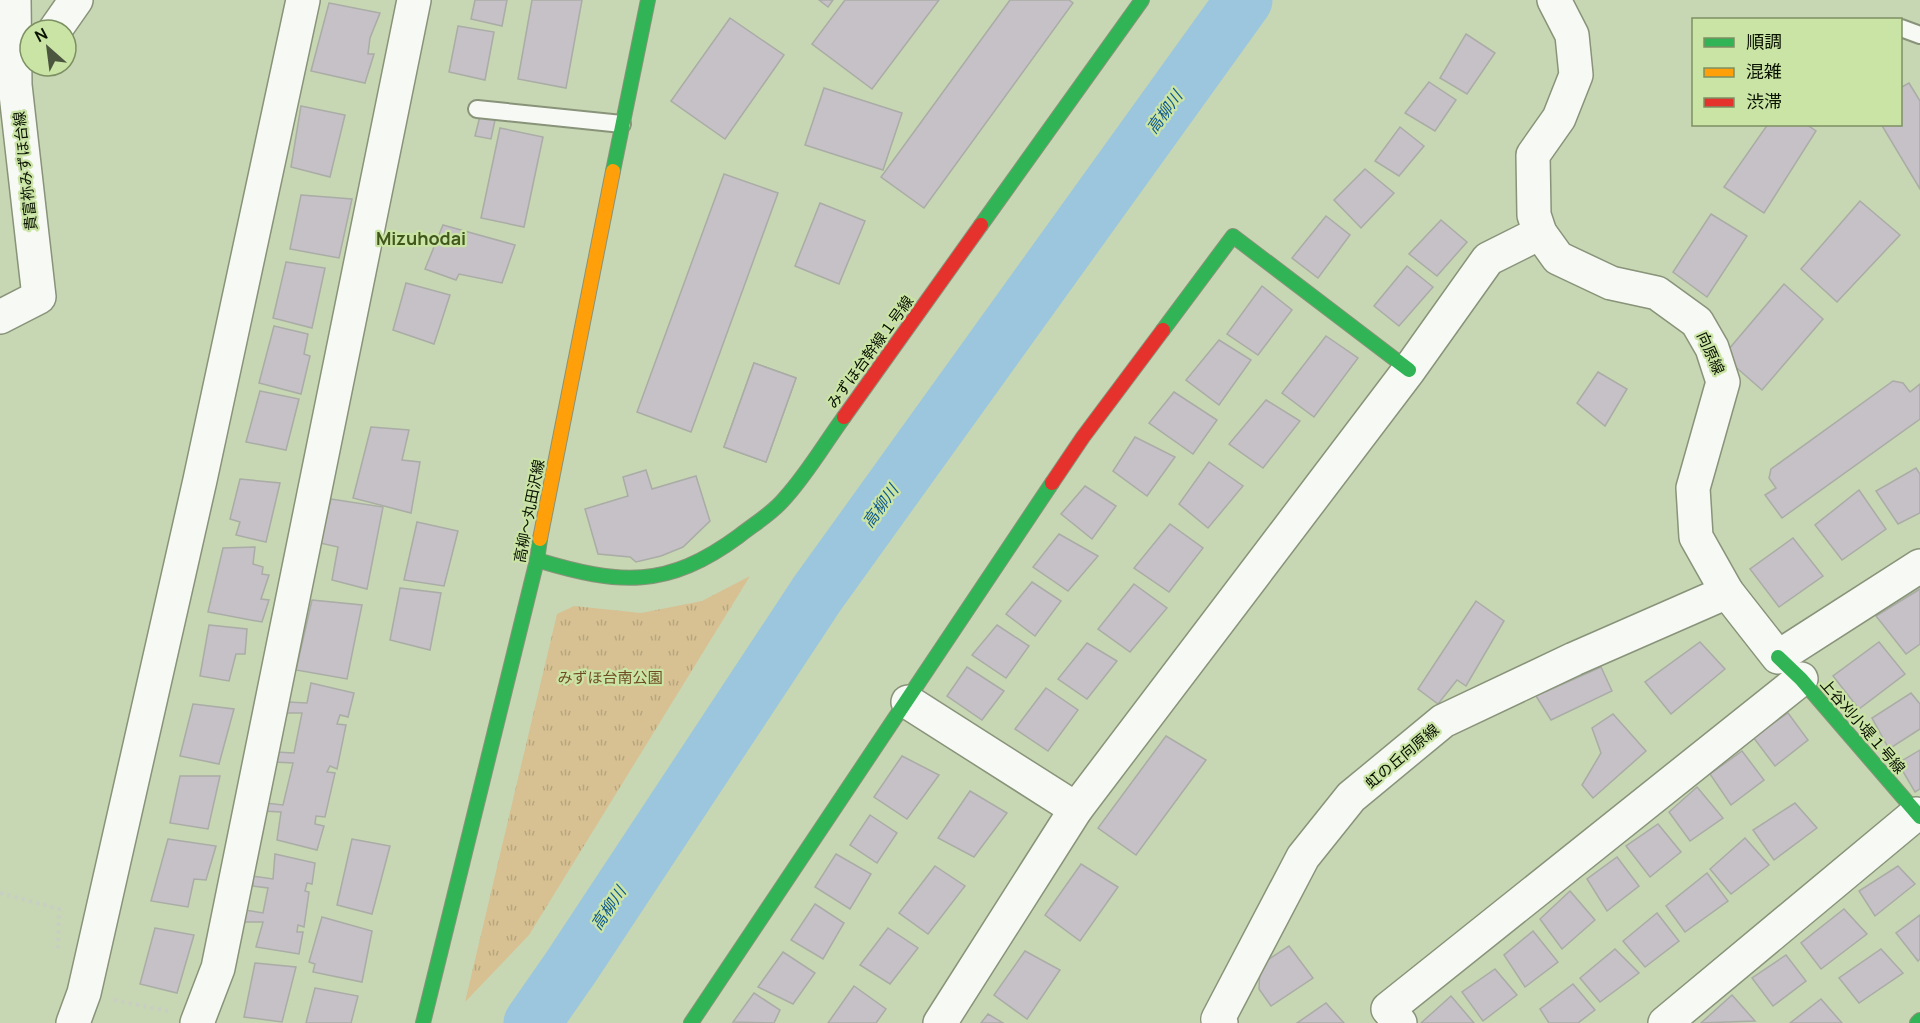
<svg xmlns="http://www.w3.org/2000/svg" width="1920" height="1023" font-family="Manrope,'Noto Sans JP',sans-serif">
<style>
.grass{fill:url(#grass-tufts)}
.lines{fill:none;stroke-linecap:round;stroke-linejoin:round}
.river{stroke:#9bc6de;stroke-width:57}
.building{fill:#c5c1c6;stroke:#aaaca6;stroke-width:1.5}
.lane-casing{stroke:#889379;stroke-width:20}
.street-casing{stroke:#889379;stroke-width:36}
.fast-casing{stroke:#889379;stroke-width:16}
.slow-casing{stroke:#889379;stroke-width:16}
.jam-casing{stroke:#889379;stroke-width:16}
.path{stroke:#c9cec3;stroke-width:4;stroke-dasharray:3 4.5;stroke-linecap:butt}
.lane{stroke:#f7f9f4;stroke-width:16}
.street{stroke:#f7f9f4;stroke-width:33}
.fast{stroke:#30b455;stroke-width:14}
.slow{stroke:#ff9f0a;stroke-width:14}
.jam{stroke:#e5322d;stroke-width:14}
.labels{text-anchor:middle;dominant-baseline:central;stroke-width:4.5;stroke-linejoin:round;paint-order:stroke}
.street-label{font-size:15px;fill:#091100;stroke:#cae4a5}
.park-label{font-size:15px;fill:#6f4b24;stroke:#cae4a5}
.water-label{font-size:16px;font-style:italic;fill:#0e588d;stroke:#cae4a5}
.quarter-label{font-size:18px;font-weight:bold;fill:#42571c;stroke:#cae4a5}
</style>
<defs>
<pattern id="grass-tufts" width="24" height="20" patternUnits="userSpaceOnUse" patternTransform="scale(1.5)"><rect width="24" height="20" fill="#d7c193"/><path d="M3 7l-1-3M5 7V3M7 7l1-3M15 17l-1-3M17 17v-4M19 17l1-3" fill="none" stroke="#b7a57d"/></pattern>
</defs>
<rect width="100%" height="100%" fill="#c7d6b3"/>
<path class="grass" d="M750 576 529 935 465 1002 557 614 574 606 641 613 702 601Z"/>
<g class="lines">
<path class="river" d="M532 1023 571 967 817 594 1244 0"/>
</g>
<g class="building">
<path d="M475 0H507L502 26 471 19Z"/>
<path d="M532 0H582L566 88 518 79Z"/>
<path d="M819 0H833L828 7Z"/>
<path d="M845 0H939L872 89 812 44Z"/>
<path d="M1010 0H1069L1073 3 924 208 881 177Z"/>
<path d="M329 3 380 13 370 38 368 54H374L365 83 311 71Z"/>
<path d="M730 18 784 55 725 139 671 101Z"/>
<path d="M458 26 494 32 485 80 449 72Z"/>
<path d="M1466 34 1495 53 1467 94 1440 78Z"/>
<path d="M1429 82 1456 100 1435 131 1405 113Z"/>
<path d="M1909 83 1920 101V189L1881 124H1900V88Z"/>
<path d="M824 88 902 113 883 170 805 145Z"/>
<path d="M301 106 345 115 330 177 291 167Z"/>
<path d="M480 116 495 120 491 139 475 136Z"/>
<path d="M1768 124H1806L1816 131 1764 213 1724 187Z"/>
<path d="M1400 127 1424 146 1399 176 1375 161Z"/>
<path d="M500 128 543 137 524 227 481 218Z"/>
<path d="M1365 169 1394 193 1361 228 1334 200Z"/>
<path d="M724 174 778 193 691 432 637 412Z"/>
<path d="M301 195 352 199 339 258 290 249Z"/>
<path d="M1860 201 1900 235 1837 302 1801 269Z"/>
<path d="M820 203 865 221 839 284 795 266Z"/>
<path d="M1711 214 1747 236 1707 297 1673 272Z"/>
<path d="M1326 216 1350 235 1318 278 1292 258Z"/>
<path d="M1441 220 1467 242 1437 276 1409 254Z"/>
<path d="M443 225 515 245 502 283 459 274 456 280 425 269Z"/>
<path d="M286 262 325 268 312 328 273 318Z"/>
<path d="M1407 266 1433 287 1399 326 1374 306Z"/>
<path d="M406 283 450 295 434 344 393 330Z"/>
<path d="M1784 284 1823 319 1762 390 1723 356Z"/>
<path d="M1262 286 1292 310 1258 355 1227 334Z"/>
<path d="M274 326 308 334 304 354 310 356 301 394 259 383Z"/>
<path d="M1326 336 1358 358 1314 417 1282 393Z"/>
<path d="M1219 340 1251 360 1219 405 1186 380Z"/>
<path d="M754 363 796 378 766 462 724 447Z"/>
<path d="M754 363 796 378 766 462 724 447Z"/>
<path d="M1598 372 1627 389 1605 426 1577 403Z"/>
<path d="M1893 381 1903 383 1910 392 1920 384V419L1782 518 1765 495 1776 488 1769 478 1771 469Z"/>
<path d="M260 391 299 399 286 450 246 442Z"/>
<path d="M1174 392 1217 420 1193 454 1149 423Z"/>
<path d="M1266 400 1300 421 1263 468 1229 444Z"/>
<path d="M371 427 409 430 402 460 420 462 411 513 353 498Z"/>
<path d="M1135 437 1175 457 1147 496 1113 471Z"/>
<path d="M1209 462 1243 486 1208 528 1179 504Z"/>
<path d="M1916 468 1920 474V513L1898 524 1876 491Z"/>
<path d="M646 470 652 489 696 476 710 521 683 547 661 556 636 562 630 557 598 554 585 509 628 496 623 477Z"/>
<path d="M240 479 280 483 266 542 236 535 240 522 230 519Z"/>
<path d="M1085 486 1116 506 1092 539 1061 514Z"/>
<path d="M1859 490 1886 529 1842 560 1815 525Z"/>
<path d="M331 499 383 507 367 589 332 580 338 547 320 543Z"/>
<path d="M417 522 458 531 444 586 404 580Z"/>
<path d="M1170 524 1203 548 1169 592 1134 568Z"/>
<path d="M1059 534 1098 556 1068 591 1033 567Z"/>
<path d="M1793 538 1823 576 1779 607 1750 569Z"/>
<path d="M255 547 253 564 263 567 262 574 269 575 261 599 269 600 262 622 208 612 223 548Z"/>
<path d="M1032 582 1061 601 1035 636 1006 614Z"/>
<path d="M1134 584 1167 608 1130 652 1098 629Z"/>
<path d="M400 588 441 593 430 650 390 640Z"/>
<path d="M1920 589V644L1906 654 1876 616Z"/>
<path d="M312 600 362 605 347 679 296 670Z"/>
<path d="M1476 601 1504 621 1466 686 1457 680 1438 704 1418 689Z"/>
<path d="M209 625 247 629 245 654H236L229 681 200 676Z"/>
<path d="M997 625 1029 646 1006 678 972 655Z"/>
<path d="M1700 642 1725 669 1671 714 1645 682Z"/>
<path d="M1879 642 1905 674 1859 709 1833 676Z"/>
<path d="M1087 643 1117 661 1087 699 1058 679Z"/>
<path d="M967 667 1004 691 982 720 947 696Z"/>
<path d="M1601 667 1612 691 1551 720 1536 696Z"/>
<path d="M311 683 354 693 348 717 340 715 337 724 346 725 337 769 330 766 327 772 335 773 325 817 316 816 315 824 324 826 317 850 277 840 281 812 262 811 266 803 283 805 293 763 274 762 276 752 294 753 302 713H285L288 702 307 703Z"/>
<path d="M1046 688 1078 710 1048 751 1015 729Z"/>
<path d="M1911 693 1920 704V729L1889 749 1872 718Z"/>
<path d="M193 704 234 709 219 764 180 756Z"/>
<path d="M1788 713 1808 740 1775 766 1753 737Z"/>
<path d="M1613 714 1646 751 1593 798 1582 785 1601 753 1592 728Z"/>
<path d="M1166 736 1206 760 1136 855 1098 828Z"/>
<path d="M1920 750V789L1915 792 1898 763Z"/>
<path d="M1742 751 1764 780 1731 805 1710 774Z"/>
<path d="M902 756 939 775 907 819 874 797Z"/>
<path d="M180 776H220L208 829 170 823Z"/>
<path d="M1697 787 1723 818 1690 841 1669 812Z"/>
<path d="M970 791 1007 813 974 857 938 838Z"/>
<path d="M1795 803 1817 828 1774 860 1753 830Z"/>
<path d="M870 815 897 833 877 863 850 845Z"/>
<path d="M1658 824 1681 852 1650 877 1626 846Z"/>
<path d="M1745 838 1769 865 1731 894 1710 869Z"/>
<path d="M168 839 216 846 206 880 194 879 188 907 151 901Z"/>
<path d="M352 839 390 846 372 914 337 905Z"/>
<path d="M275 854 315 863 312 884 307 883 305 891 309 892 304 927 298 925 297 932H303L299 954 256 947 263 922H242L245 910 263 913 268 888 253 886V876L273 879Z"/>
<path d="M836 854 871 874 850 909 815 887Z"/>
<path d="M1617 857 1639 886 1607 911 1587 879Z"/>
<path d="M1081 864 1118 887 1080 941 1045 915Z"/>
<path d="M935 866 965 886 928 934 899 913Z"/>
<path d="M1898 866 1915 884 1875 916 1859 891Z"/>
<path d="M1707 873 1728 901 1685 932 1666 906Z"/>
<path d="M1570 891 1595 920 1562 949 1540 919Z"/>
<path d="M815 904 844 923 823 959 791 940Z"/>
<path d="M1844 909 1867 934 1821 969 1801 943Z"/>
<path d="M1657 913 1679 941 1645 967 1623 941Z"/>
<path d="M1920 915V959L1918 961 1896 933Z"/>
<path d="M322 917 372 931 362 982 313 972 315 964 309 962Z"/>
<path d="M155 928 194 935 177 993 140 984Z"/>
<path d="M888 928 918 948 890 984 860 965Z"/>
<path d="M1533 931 1558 962 1525 987 1504 955Z"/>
<path d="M1289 946 1313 978 1271 1006 1259 989 1260 965Z"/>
<path d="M1615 949 1639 973 1600 1002 1580 978Z"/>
<path d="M1881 949 1903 973 1859 1003 1839 978Z"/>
<path d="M1025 951 1060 970 1027 1019 994 995Z"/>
<path d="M783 952 815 973 793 1004 758 987Z"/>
<path d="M1786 955 1806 981 1773 1006 1752 978Z"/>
<path d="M255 963 296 967 282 1022 244 1017Z"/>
<path d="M1495 969 1517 995 1483 1021 1462 992Z"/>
<path d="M1573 984 1595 1010 1578 1023H1549L1540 1009Z"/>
<path d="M854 986 886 1009 876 1023H828Z"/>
<path d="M315 988 358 996 351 1023H306Z"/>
<path d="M754 993 780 1010 774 1023 733 1022Z"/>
<path d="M1732 995 1755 1021 1701 1023Z"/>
<path d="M1451 996 1474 1023H1421Z"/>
<path d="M1821 999 1842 1023H1790Z"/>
<path d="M1326 1003 1344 1023H1297Z"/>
<path d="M988 1014 1003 1023H981Z"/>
</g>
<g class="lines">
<defs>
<g id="lane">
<path d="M1901 28 1920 35"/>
<path d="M477 109 622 124"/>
</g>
<g id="street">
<path d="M1554 0 1572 35 1576 75 1559 118 1533 155 1534 215 1540 233 1558 258 1611 283 1657 293 1697 322 1712 348 1723 382 1693 488 1696 537 1727 592 1778 657 1920 566"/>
<path d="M55 30 76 0"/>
<path d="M0 317 39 297 15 85 14 0"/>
<path d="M908 702 1076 809"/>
<path d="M73 1023 84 993 200 480 303 0"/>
<path d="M197 1023 218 968 414 0"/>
<path d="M940 1023 1076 809 1409 370 1488 259 1540 233"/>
<path d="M1221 1023 1218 1019 1303 857 1351 797 1443 721 1574 659 1727 592"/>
<path d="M1400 1023 1388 1009 1801 679"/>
<path d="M1665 1023 1916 814"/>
</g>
<g id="fast">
<path d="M613 171 648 0"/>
<path d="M981 225 1142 0"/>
<path d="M1163 330 1233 236 1409 370"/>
<path d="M537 560C620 585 667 589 739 536 754 524 773 513 785 498 807 474 825 443 844 417"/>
<path d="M1778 657 1801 679 1920 817"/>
<path d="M423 1023 537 560 540 539"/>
<path d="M691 1023 1052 483"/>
<path d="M1917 1023 1920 1020"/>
</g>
<path id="slow" d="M540 539 613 171"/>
<g id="jam">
<path d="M844 417 981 225"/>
<path d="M1052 483 1083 437 1163 330"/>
</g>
</defs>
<use href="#lane" class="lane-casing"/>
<use href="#street" class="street-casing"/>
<use href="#fast" class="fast-casing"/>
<use href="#slow" class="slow-casing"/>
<use href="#jam" class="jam-casing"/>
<g class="path">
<path d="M0 893 59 909 58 949"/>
<path d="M114 1000 168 1011"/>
</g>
<use href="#lane" class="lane"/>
<use href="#street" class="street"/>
<use href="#fast" class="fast"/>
<use href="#slow" class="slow"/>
<use href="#jam" class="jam"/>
</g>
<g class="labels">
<g class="street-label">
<text transform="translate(25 171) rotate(-96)">貴富祢みずほ台線</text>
<text transform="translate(870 352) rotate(-54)">みずほ台幹線１号線</text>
<text transform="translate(1711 353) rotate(66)">向原線</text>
<text transform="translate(529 511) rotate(-79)">高柳～丸田沢線</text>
<text transform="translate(1863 726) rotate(49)">上谷刈小堤１号線</text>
<text transform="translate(1402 756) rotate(-40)">虹の丘向原線</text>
</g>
<g class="park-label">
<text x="610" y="677">みずほ台南公園</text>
</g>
<g class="water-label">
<text transform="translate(1164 112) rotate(-54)">高柳川</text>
<text transform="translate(880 506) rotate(-54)">高柳川</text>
<text transform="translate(608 908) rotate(-56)">高柳川</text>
</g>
<g class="quarter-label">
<text x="421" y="238">Mizuhodai</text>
</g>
</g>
<rect x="1692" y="18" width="210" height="108" fill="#cae4a5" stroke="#7d9063" stroke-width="1.5"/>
<rect x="1704" y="38" width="30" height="9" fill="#30b455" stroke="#7d9063" stroke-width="1.5"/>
<text x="1746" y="48" font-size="18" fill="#091100">順調</text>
<rect x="1704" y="68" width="30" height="9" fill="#ff9f0a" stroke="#7d9063" stroke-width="1.5"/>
<text x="1746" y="78" font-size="18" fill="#091100">混雑</text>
<rect x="1704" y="98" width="30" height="9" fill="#e5322d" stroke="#7d9063" stroke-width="1.5"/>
<text x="1746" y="108" font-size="18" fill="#091100">渋滞</text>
<g transform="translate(48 48) rotate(332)"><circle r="28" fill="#cae4a5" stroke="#7d9063" stroke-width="1.5"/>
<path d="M0-4.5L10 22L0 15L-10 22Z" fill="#4c563f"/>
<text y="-9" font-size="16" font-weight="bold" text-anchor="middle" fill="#091100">N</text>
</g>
</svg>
